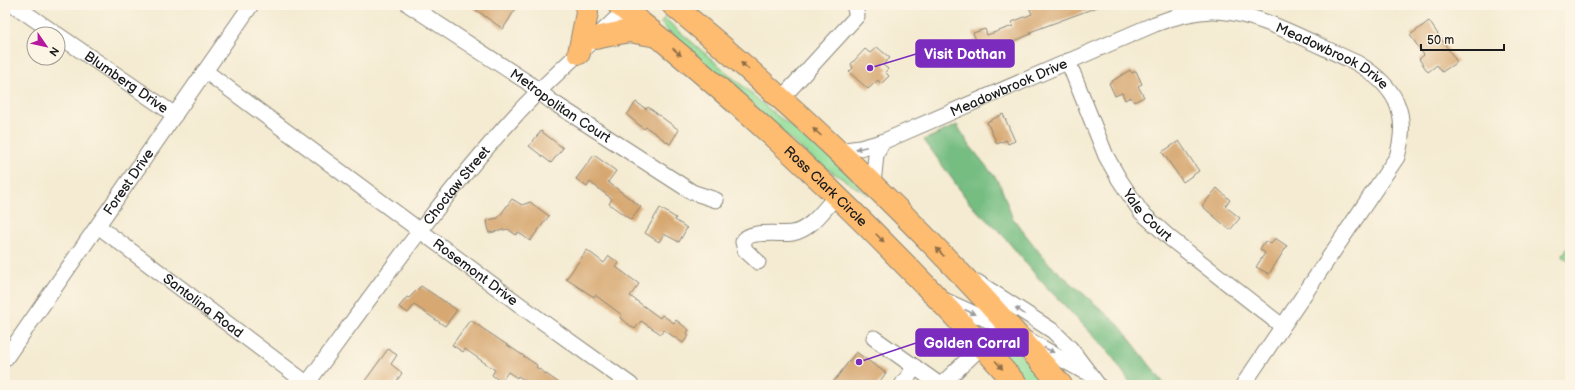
<svg xmlns="http://www.w3.org/2000/svg" width="1575" height="390" font-family="'Balsamiq Sans',sans-serif">
<style>
.green{fill:#93de9a;stroke:#587d5b}
.forest{fill:#76bd82;stroke:#496c4f}
.building{fill:#d7a872}
.lines{fill:none;stroke-linecap:round;stroke-linejoin:round}
.minor-casing{stroke:#888477;stroke-width:17}
.highway-casing{stroke:#888477;stroke-width:24}
.minor{stroke:#fff;stroke-width:15}
.highway{stroke:#febc70;stroke-width:22}
.oneway{fill:#8d6c46}
.oneway2{fill:#999}
.labels{text-anchor:middle;dominant-baseline:central;stroke-width:3;stroke-linejoin:round;paint-order:stroke}
.street-label{font-size:14px;fill:#1c1c1c;stroke:#fcf5e5}
.leader{fill:none;stroke:#7b2cbf;stroke-width:1.5}
.callout-dot{fill:#7b2cbf;stroke:#fcf5e5;stroke-width:1.5}
.callout{fill:#7b2cbf;stroke:#7b2cbf;stroke-width:1.5}
.callout-label{font-size:15px;text-anchor:middle;font-weight:bold;fill:#fff}
</style>
<rect width="100%" height="100%" fill="#fcf5e5"/>
<filter id="ink" filterUnits="userSpaceOnUse"><feTurbulence type="fractalNoise" baseFrequency=".025" numOctaves="2"/><feDisplacementMap in="SourceGraphic" scale="8" xChannelSelector="R" yChannelSelector="G"/><feConvolveMatrix kernelMatrix="1 2 1 2 8 2 1 2 1" color-interpolation-filters="sRGB"/></filter>
<filter id="wash" filterUnits="userSpaceOnUse"><feTurbulence type="fractalNoise" baseFrequency=".012" numOctaves="4" result="noise"/><feDisplacementMap in="SourceGraphic" scale="16" xChannelSelector="R" yChannelSelector="G"/><feGaussianBlur stdDeviation="0.9" result="paint"/><feColorMatrix in="noise" values="0 0 0 0 0 0 0 0 0 0 0 0 0 0 0 0 0 1.4 0 .05"/><feComposite in="paint" operator="in"/></filter>
<g filter="url(#wash)">
<rect width="100%" height="100%" fill="#f4ebd2"/>
<g class="green">
<path d="M664 18 776 115 819 146 869 194 868 195 816 162 667 30 661 23Z"/>
<path d="M1570 244V261L1562 256Z"/>
<path d="M993 335 1010 342 1048 385H1030L989 340Z"/>
</g>
<path class="forest" d="M957 125 970 146 999 182 1012 217 1046 261 1119 325 1165 385H1132L1109 352 1040 280 1001 233 971 205 924 140Z"/>
<g id="blocks">
<g class="building">
<path d="M469 5H518L503 29Z"/>
<path d="M1028 5 1100 6 1030 32 1031 34 998 48 999 50 969 58 965 44 976 40 973 33 985 29 987 35 1013 26 1012 22 1032 14Z"/>
<path d="M1429 21 1457 62 1442 72 1437 65 1428 72 1419 59 1424 55 1410 35Z"/>
<path d="M877 47 890 58 883 65 888 69 885 72 889 76 881 84 878 80 868 89 849 72 853 68 851 64 865 49 870 53Z"/>
<path d="M1130 70 1132 73 1136 71 1142 84 1138 86 1144 97 1134 102 1131 97 1125 100 1122 93 1115 96 1109 83Z"/>
<path d="M636 102 646 109 648 107 679 130 670 144 646 127 644 129 627 115Z"/>
<path d="M1003 114 1015 141 1008 144 1006 140 997 144 987 122Z"/>
<path d="M541 131 563 148 551 163 529 146Z"/>
<path d="M1179 141 1199 171 1183 182 1162 152Z"/>
<path d="M594 155 616 171 608 182 641 207 631 220 609 204 612 199 590 182 587 187 576 179Z"/>
<path d="M1217 188 1230 200 1225 206 1240 218 1230 230 1202 206Z"/>
<path d="M512 199 522 205 530 202 549 216 530 241 518 232 516 235 508 229 489 233 487 220 498 218Z"/>
<path d="M660 208 676 218 675 220 687 228 679 242 664 234 659 242 645 233Z"/>
<path d="M1275 238 1287 246 1269 274 1256 267 1265 253 1260 249 1265 241 1271 244Z"/>
<path d="M587 250 604 263 609 256 619 263 616 267 639 284 630 296 660 318 662 315 674 323 676 320 689 330 687 333 689 335 683 343 664 330 661 334 641 321 635 329 620 318 622 315 595 295 594 297 566 279Z"/>
<path d="M421 286 457 310 445 326 414 305 408 313 399 307 407 297 409 298Z"/>
<path d="M470 320 537 365 536 367 562 385H532L518 376 517 378 508 372 501 382 492 375 495 370 465 349 463 352 452 345Z"/>
<path d="M388 349 397 355 391 364 402 373 394 385H362Z"/>
<path d="M856 352 886 373 877 385H831Z"/>
</g>
</g>
</g>
<g filter="url(#ink)">
<use href="#blocks" fill-opacity="0" stroke="#888477" stroke-width="1"/>
<g class="lines">
<defs>
<g id="minor">
<path d="M14 5 56 34"/>
<path id="s1" d="M409 5 527 82 551 101 692 192 716 200"/>
<path id="s2" d="M58 35 175 115"/>
<path id="s3" d="M1068 61 1106 156 1119 179 1141 212 1171 239 1282 326"/>
<path id="s4" d="M205 71 543 322 631 385"/>
<path d="M781 99 857 16 854 5"/>
<path id="s5" d="M838 151 860 148 882 142 1155 24C1173 17 1191 12 1211 11 1256 10 1315 45 1357 63 1395 86 1410 112 1397 157L1243 385"/>
<path d="M873 184 876 155 882 142"/>
<path id="s6" d="M98 226 309 385"/>
<path d="M758 262 745 250 743 242C748 229 780 235 792 233 811 230 825 208 837 195"/>
<path d="M977 282 1053 331 1070 348 1098 385"/>
<path d="M944 300 1014 332 1083 371"/>
<path d="M874 338 940 385"/>
<path id="s7" d="M5 359 251 5"/>
<path id="s8" d="M306 385C373 294 438 201 514 117 550 77 592 43 630 5"/>
<path d="M902 385 915 367"/>
<path d="M941 385 982 346"/>
</g>
<g id="highway">
<path id="s9" d="M619 5C763 119 895 247 1017 385"/>
<path d="M673 5C813 121 943 247 1061 385"/>
<path d="M595 38 629 31 657 36"/>
<path d="M579 53 587 13 586 5"/>
</g>
</defs>
<use href="#minor" class="minor-casing"/>
<use href="#highway" class="highway-casing"/>
<use href="#minor" class="minor"/>
<use href="#highway" class="highway"/>
</g>
<defs><path id="oneway-solid" d="M-6-.8H1V-3.2L6.5 0L1 3.2V.8H-6Z"/></defs>
<g class="oneway">
<use href="#oneway-solid" transform="translate(677 52) rotate(41)"/>
<use href="#oneway-solid" transform="translate(745 66) rotate(-139)"/>
<use href="#oneway-solid" transform="translate(817 132) rotate(-138)"/>
<use href="#oneway-solid" transform="translate(880 238) rotate(45)"/>
<use href="#oneway-solid" transform="translate(940 252) rotate(-133)"/>
<use href="#oneway-solid" transform="translate(999 365) rotate(49)"/>
</g>
<g class="oneway2">
<use href="#oneway-solid" transform="translate(861 148) rotate(168)"/>
<use href="#oneway-solid" transform="translate(1020 311) rotate(-146)"/>
<use href="#oneway-solid" transform="translate(970 312) rotate(25)"/>
<use href="#oneway-solid" transform="translate(1049 350) rotate(27)"/>
</g>
</g>
<g class="labels">
<g class="street-label">
<text stroke="none"><textPath href="#s5" startOffset="531">Meadowbrook Drive</textPath></text>
<text stroke="none"><textPath href="#s2" startOffset="83">Blumberg Drive</textPath></text>
<text stroke="none"><textPath href="#s5" startOffset="183">Meadowbrook Drive</textPath></text>
<text stroke="none"><textPath href="#s1" startOffset="182">Metropolitan Court</textPath></text>
<text stroke="none"><textPath href="#s7" startOffset="216">Forest Drive</textPath></text>
<text stroke="none"><textPath href="#s8" startOffset="250">Choctaw Street</textPath></text>
<text stroke="none"><textPath href="#s9" startOffset="275">Ross Clark Circle</textPath></text>
<text stroke="none"><textPath href="#s3" startOffset="175">Yale Court</textPath></text>
<text stroke="none"><textPath href="#s4" startOffset="337">Rosemont Drive</textPath></text>
<text stroke="none"><textPath href="#s6" startOffset="132">Santolina Road</textPath></text>
</g>
</g>
<path class="leader" d="M870 68L916 54M859 362L916 343"/>
<g class="callout-dot">
<circle cx="870" cy="68" r="4"/>
<circle cx="859" cy="362" r="4"/>
</g>
<g class="callout">
<rect x="916" y="40" width="98" height="27" rx="4"/>
<rect x="916" y="329" width="112" height="27" rx="4"/>
</g>
<g class="callout-label">
<text x="965" y="59">Visit Dothan</text>
<text x="972" y="348">Golden Corral</text>
</g>
<rect width="1575" height="390" fill="none" stroke="#fcf5e5" stroke-width="20"/>
<g transform="translate(46 46) rotate(124)"><circle r="19" fill="#fcf5e5" stroke="#a29e95"/>
<path d="M0-3L7 15L0 10L-7 15Z" fill="#b5179e"/>
<text y="-6" font-size="11" font-weight="bold" text-anchor="middle" fill="#1c1c1c">N</text>
</g>
<path d="M1421 44v6h83v-6" fill="none" stroke="#1c1c1c" stroke-width="2"/>
<text x="1427" y="44" font-size="12" fill="#1c1c1c" stroke="#fcf5e5" stroke-width="3" paint-order="stroke">50 m</text>
</svg>
